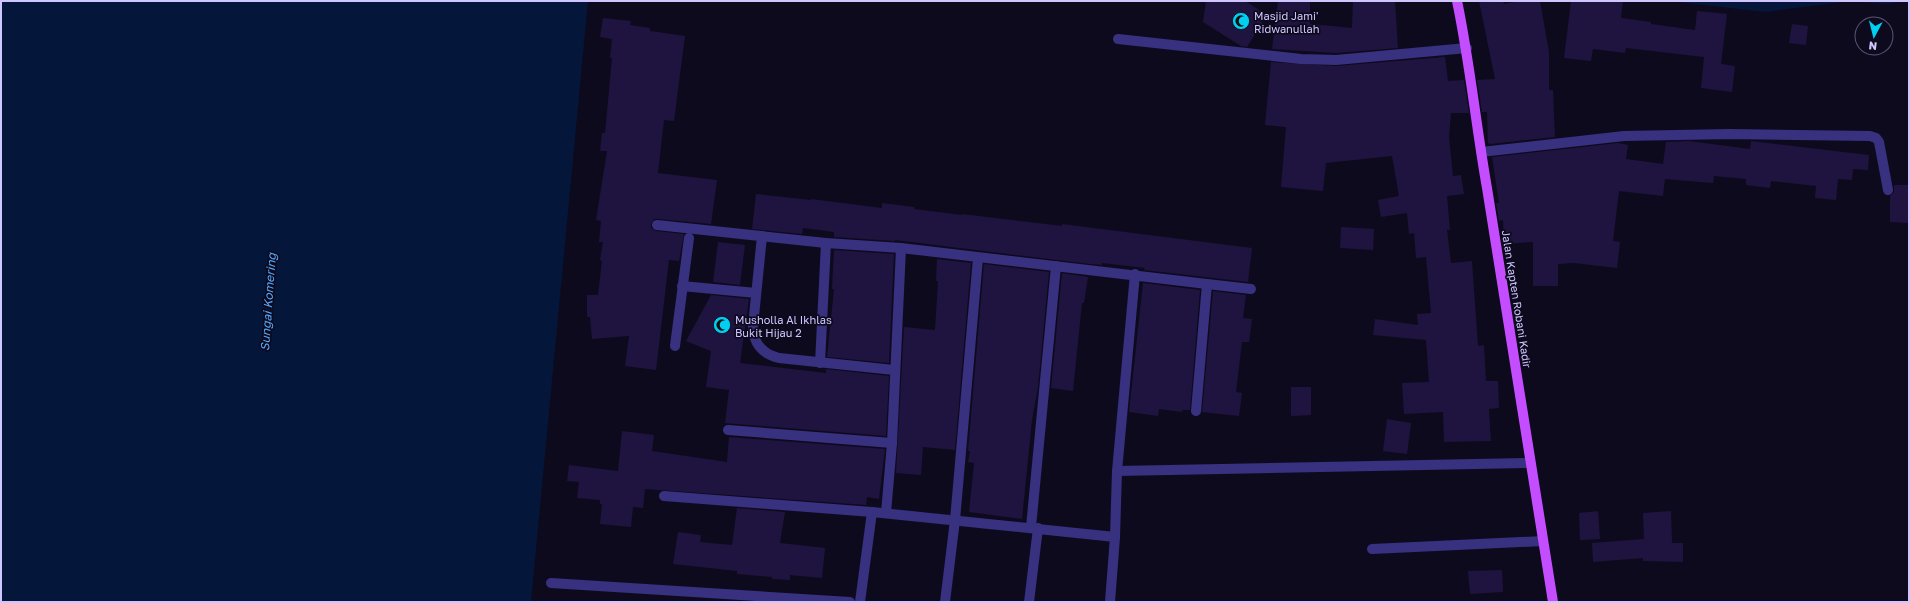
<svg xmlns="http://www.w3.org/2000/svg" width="1910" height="603" font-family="'Golos Text',sans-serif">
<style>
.water{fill:#05163b}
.building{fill:#1f143f}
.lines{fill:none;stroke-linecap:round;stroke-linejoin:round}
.minor{stroke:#373180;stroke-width:10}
.major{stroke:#c44dff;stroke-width:10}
.labels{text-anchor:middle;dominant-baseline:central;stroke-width:3.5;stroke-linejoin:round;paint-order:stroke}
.poi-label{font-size:11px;fill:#cfc6ff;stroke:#0e0a1d;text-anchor:start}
.street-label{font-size:11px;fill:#cfc6ff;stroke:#0e0a1d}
.water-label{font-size:12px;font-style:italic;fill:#54a9ff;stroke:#0e0a1d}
</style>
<rect width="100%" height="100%" fill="#0e0a1d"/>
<g class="water">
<path d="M1 1H588L531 602H1Z"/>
<path d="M1670 1H1909L1884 4 1850 1 1765 12Z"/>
</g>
<g class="building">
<path d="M1206 1H1245L1267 15 1247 47 1241 46 1203 22Z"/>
<path d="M1278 1H1310V24L1352 28 1353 1H1395L1398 48 1336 53 1272 49Z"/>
<path d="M1479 1H1503L1504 4 1520 1H1540L1549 52V90H1553L1555 137 1490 144 1488 143 1487 112H1482L1477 80 1495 79Z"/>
<path d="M1571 1H1623L1621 18 1651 22V24L1695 30 1697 11 1727 14 1721 64 1735 66 1732 92 1701 88 1704 57 1626 48 1625 53 1593 49 1591 61 1564 58Z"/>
<path d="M603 18 631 21 630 25 650 28V31L685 36 674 121 664 120 658 173 717 180 711 224 658 219H654L651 224V228L656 231 684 234 679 261 669 260 656 370 625 366 629 336 592 339 590 317H587V295H598L602 261 600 260 603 242H599L601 221 596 220 607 151H600L602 133H605L612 58H610L612 39 600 37Z"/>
<path d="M1792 24 1808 26 1806 45 1789 43Z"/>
<path d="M1445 57 1448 81 1464 80 1469 113H1451L1449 137 1453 176 1461 175 1464 194 1447 196 1450 230H1447L1451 263 1472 261 1478 346 1484 345 1486 381H1498L1499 408 1489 409 1491 441 1444 442 1443 412 1404 414 1402 383 1429 382 1426 340 1373 335 1375 319 1418 325 1417 314 1431 313 1426 257 1416 258 1414 233 1409 234 1407 213 1381 217 1378 200 1399 196 1392 156 1326 163 1323 191 1281 187 1286 127 1265 125 1271 62 1336 66Z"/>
<path d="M1689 141 1750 149 1751 141 1869 155 1868 170 1853 169 1852 180 1838 179 1836 200 1815 198 1816 186 1771 181 1770 188 1746 185V179L1714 176 1713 183 1665 179 1663 196 1619 191 1613 241 1620 242 1617 268 1574 263 1558 264V286H1533V242L1504 244 1503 220 1499 221 1496 203H1499L1492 157 1618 143 1628 145 1626 159 1663 164 1666 142Z"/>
<path d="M1894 185H1909V223L1890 222V196L1894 192Z"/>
<path d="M756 194 811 200V199L882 208V203L914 207V209L962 215V214L1062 226V224L1252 248 1248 282 1144 270 1145 268 1102 263V265L1090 264 895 240V241L834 237V232L803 228 802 234 752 229Z"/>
<path d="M1341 227 1374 229 1373 250 1340 248Z"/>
<path d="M718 242 745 245 740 285 713 282Z"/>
<path d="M834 250 894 254 889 363 827 357 834 289H832Z"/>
<path d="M937 259 971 263 955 450 923 447 921 475 896 473 904 327 935 330 938 281H936Z"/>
<path d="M984 264 1049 272 1038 387 1032 420 1022 519 969 512 974 463 968 462 970 451H968Z"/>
<path d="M1062 273 1088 277 1084 303H1082L1073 391 1051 388Z"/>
<path d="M1143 283 1200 290 1190 410H1182V412L1159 409 1158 416 1129 412Z"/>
<path d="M1213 291 1246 295 1243 318 1252 319 1249 342H1242L1236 392 1242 393 1239 416 1202 412Z"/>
<path d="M711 295 749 299 740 363 826 373V369L889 376 886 436 725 423 729 390 706 387 711 351 686 341Z"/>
<path d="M1291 387H1311V415L1291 416Z"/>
<path d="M1387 419 1411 423 1407 454 1383 451Z"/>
<path d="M622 431 654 435 652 451 727 462 729 437 885 449 879 499 867 497 866 505 645 489 643 508 633 507 631 527 600 524 602 504H600V500L577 498 579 482 567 481 569 465 618 471Z"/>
<path d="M737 508 785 512 780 543 825 548 822 578 790 575V580L772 579V577L737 574V571L673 564 678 532 701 535 700 542 732 545Z"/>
<path d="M1598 511 1600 539 1580 540 1579 513Z"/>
<path d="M1671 511 1672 543H1683V562L1643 561V558L1593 562 1592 543 1644 539 1643 513Z"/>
<path d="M1502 570 1503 592 1470 594 1468 571Z"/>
</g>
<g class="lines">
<g class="minor">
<path d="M1118 39 1301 59 1336 60 1467 48"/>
<path d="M1481 152 1624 136 1730 134 1870 136 1876 138 1879 142 1888 190"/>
<path d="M657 225 826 243 901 248 1207 284 1196 411"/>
<path d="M762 236 753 326C753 343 762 354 779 358L894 370"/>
<path d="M1207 284 1251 289"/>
<path d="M682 286 756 293"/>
<path d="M675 346 689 238"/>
<path d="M820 363 826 243"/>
<path d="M728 430 892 443"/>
<path d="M1117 471 1530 463"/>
<path d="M664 496 872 512 1115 537"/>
<path d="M886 513 892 443 901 248"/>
<path d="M1031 527 1056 266"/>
<path d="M1372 549 1543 541"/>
<path d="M551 583 850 602"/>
<path d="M860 602 872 512"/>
<path d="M945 602 955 520 978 258"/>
<path d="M1029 602 1038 528"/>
<path d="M1110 602 1115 537 1117 471 1135 274"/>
</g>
<path class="major" d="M1457 1C1470 63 1476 126 1487 188 1509 326 1531 464 1553 602"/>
</g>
<defs>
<symbol id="mosque-disc" viewBox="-11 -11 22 22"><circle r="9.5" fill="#00cff1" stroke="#0e0a1d"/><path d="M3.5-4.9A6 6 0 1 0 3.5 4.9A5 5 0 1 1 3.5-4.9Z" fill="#111"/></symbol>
</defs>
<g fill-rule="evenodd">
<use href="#mosque-disc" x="1231" y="11" width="20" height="20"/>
<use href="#mosque-disc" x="712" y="315" width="20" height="20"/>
</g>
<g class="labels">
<g class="poi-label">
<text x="1254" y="15">Masjid Jami'<tspan x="1254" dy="13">Ridwanullah</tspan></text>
<text x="735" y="319">Musholla Al Ikhlas<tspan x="735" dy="13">Bukit Hijau 2</tspan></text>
</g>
<g class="street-label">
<text transform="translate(1517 299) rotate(81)">Jalan Kapten Robani Kadir</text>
</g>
<g class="water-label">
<text transform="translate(268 302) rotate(-86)">Sungai Komering</text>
</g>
</g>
<rect width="1910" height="603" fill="none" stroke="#cfc6ff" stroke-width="4"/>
<g transform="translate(1874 36) rotate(187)"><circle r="19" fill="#0e0a1d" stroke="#5b5577"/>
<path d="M0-3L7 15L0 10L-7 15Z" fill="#00cff1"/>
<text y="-6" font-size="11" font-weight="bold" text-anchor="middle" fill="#cfc6ff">N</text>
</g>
</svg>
